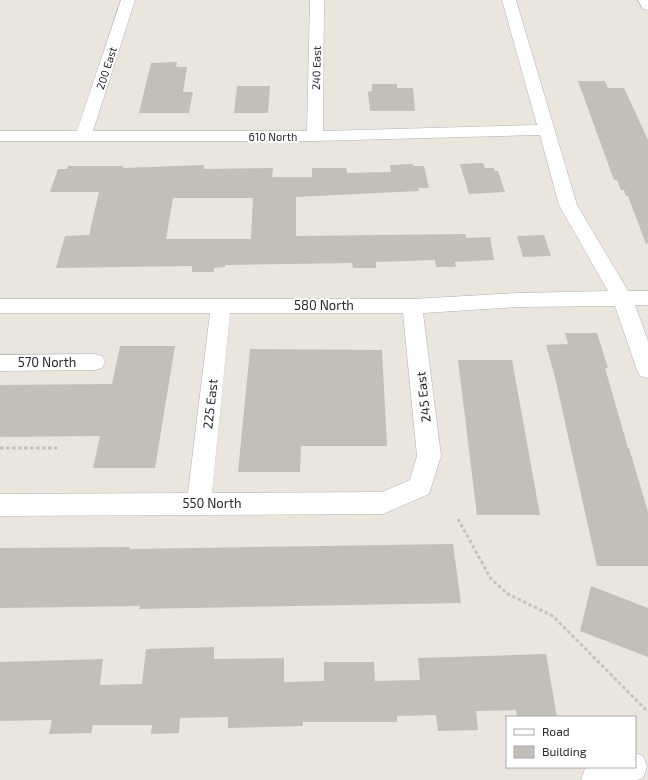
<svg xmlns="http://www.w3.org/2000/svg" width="648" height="780" font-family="'Exo 2',sans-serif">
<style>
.building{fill:#c2bfb9;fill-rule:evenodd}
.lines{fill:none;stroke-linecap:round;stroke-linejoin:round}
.street-casing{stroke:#b0b3bb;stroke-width:1}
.secondary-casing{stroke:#b0b3bb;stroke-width:1}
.path{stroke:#c3c3c3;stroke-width:3;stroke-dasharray:3.5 2.5;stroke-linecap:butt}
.street{fill:#fff;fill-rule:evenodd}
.secondary{fill:#fff;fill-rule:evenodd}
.labels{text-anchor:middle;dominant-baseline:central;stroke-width:4;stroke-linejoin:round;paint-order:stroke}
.far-street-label{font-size:11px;fill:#292929;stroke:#fff}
.street-label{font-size:13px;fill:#292929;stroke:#fff}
</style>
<rect width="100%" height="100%" fill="#eae5dd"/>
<g class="building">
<path d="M177 62 176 67H187L183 92H193L189 113H139L151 63Z"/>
<path d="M578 81H605L608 88H624L648 140V243L646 244 628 196H626L624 190H621L617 180H614Z"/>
<path d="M372 84H397V88H413L415 111H370L368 92 372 91Z"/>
<path d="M237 86H270L268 113H234Z"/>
<path d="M483 163 485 168H494L495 171H498L505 192 469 194 460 164Z"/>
<path d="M413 164V166H424L429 188H418L419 191 296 197V236L465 234 466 238 490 237 494 260 455 262 456 267H436L435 260 376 262V268H353L352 263 225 265V267L214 268V272H192V266L56 268 65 236 89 235 99 192H50L58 169H67L68 166H123V168L204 165V169L273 168 272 177H312V168H346L347 173 391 172 390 165ZM173 198H253L251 239H166Z"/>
<path d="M544 235 551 256 523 257 517 236Z"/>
<path d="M565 333H597L608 368H605L628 448H629L648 512V566H597L555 377 546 345 568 344Z"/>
<path d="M120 346H175L155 468H93L100 436 0 437V385L112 384Z"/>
<path d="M250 349 382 350 387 446H301L300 472H238Z"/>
<path d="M458 360H512L540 515H477Z"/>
<path d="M453 544 461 603 139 609 140 606 0 608V548L130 547V549Z"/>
<path d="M591 586 648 608V657L580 631Z"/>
<path d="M214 647V659L284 658V682L324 681V662H374L375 681 420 680 418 658 546 654 557 717H517L516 710 476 711 478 730 438 731 436 715 397 716V722H303V726L228 728V717L180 718 179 733 151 734 152 725H93L91 733 49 734 52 720 0 721V662L103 659 100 685 142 684 146 649Z"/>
</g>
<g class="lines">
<defs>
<g id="street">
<path d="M121 0H135L93 131H307L310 0H324L323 131 537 125 502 0H516L577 205 628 291H648V305H635L648 341V378L640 376 637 370 615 306 518 307 423 313 441 456 429 494 383 514 0 516V494L188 493 210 313H0V299H412L518 293 608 291 559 205 540 135 315 141H0V131H77ZM230 313H403L417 456 410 480 382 492 212 493Z"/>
<path d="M94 354 102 356 105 362 102 368 94 370 0 371V355Z"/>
<path d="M635 753 643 756 647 767 643 778 637 780H581L585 769 591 767H635Z"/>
</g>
<path id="secondary" d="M638 0H648V10L643 9Z"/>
</defs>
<use href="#street" class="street-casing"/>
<use href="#secondary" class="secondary-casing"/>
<g class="path">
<path d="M0 448H60"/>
<path d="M458 519 491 579 508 594 553 616 648 712"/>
</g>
<use href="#street" class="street"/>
<use href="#secondary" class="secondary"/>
</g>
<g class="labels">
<g class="far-street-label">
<text transform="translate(106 68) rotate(-72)">200 East</text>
<text transform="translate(316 68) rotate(-89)">240 East</text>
<text x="273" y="136">610 North</text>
</g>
<g class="street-label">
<text x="324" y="305">580 North</text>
<text x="47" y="362">570 North</text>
<text transform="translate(423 397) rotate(-96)">245 East</text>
<text transform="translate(210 404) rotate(-84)">225 East</text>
<text x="212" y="503">550 North</text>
</g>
</g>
<rect x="506" y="716" width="130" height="52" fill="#ffffff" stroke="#a9a9a9"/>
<rect x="514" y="729" width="20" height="6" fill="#ffffff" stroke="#a9a9a9"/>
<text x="542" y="736" font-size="12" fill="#292929">Road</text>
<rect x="514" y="746" width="20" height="12" fill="#c2bfb9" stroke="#a9a9a9"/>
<text x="542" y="756" font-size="12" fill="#292929">Building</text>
</svg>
